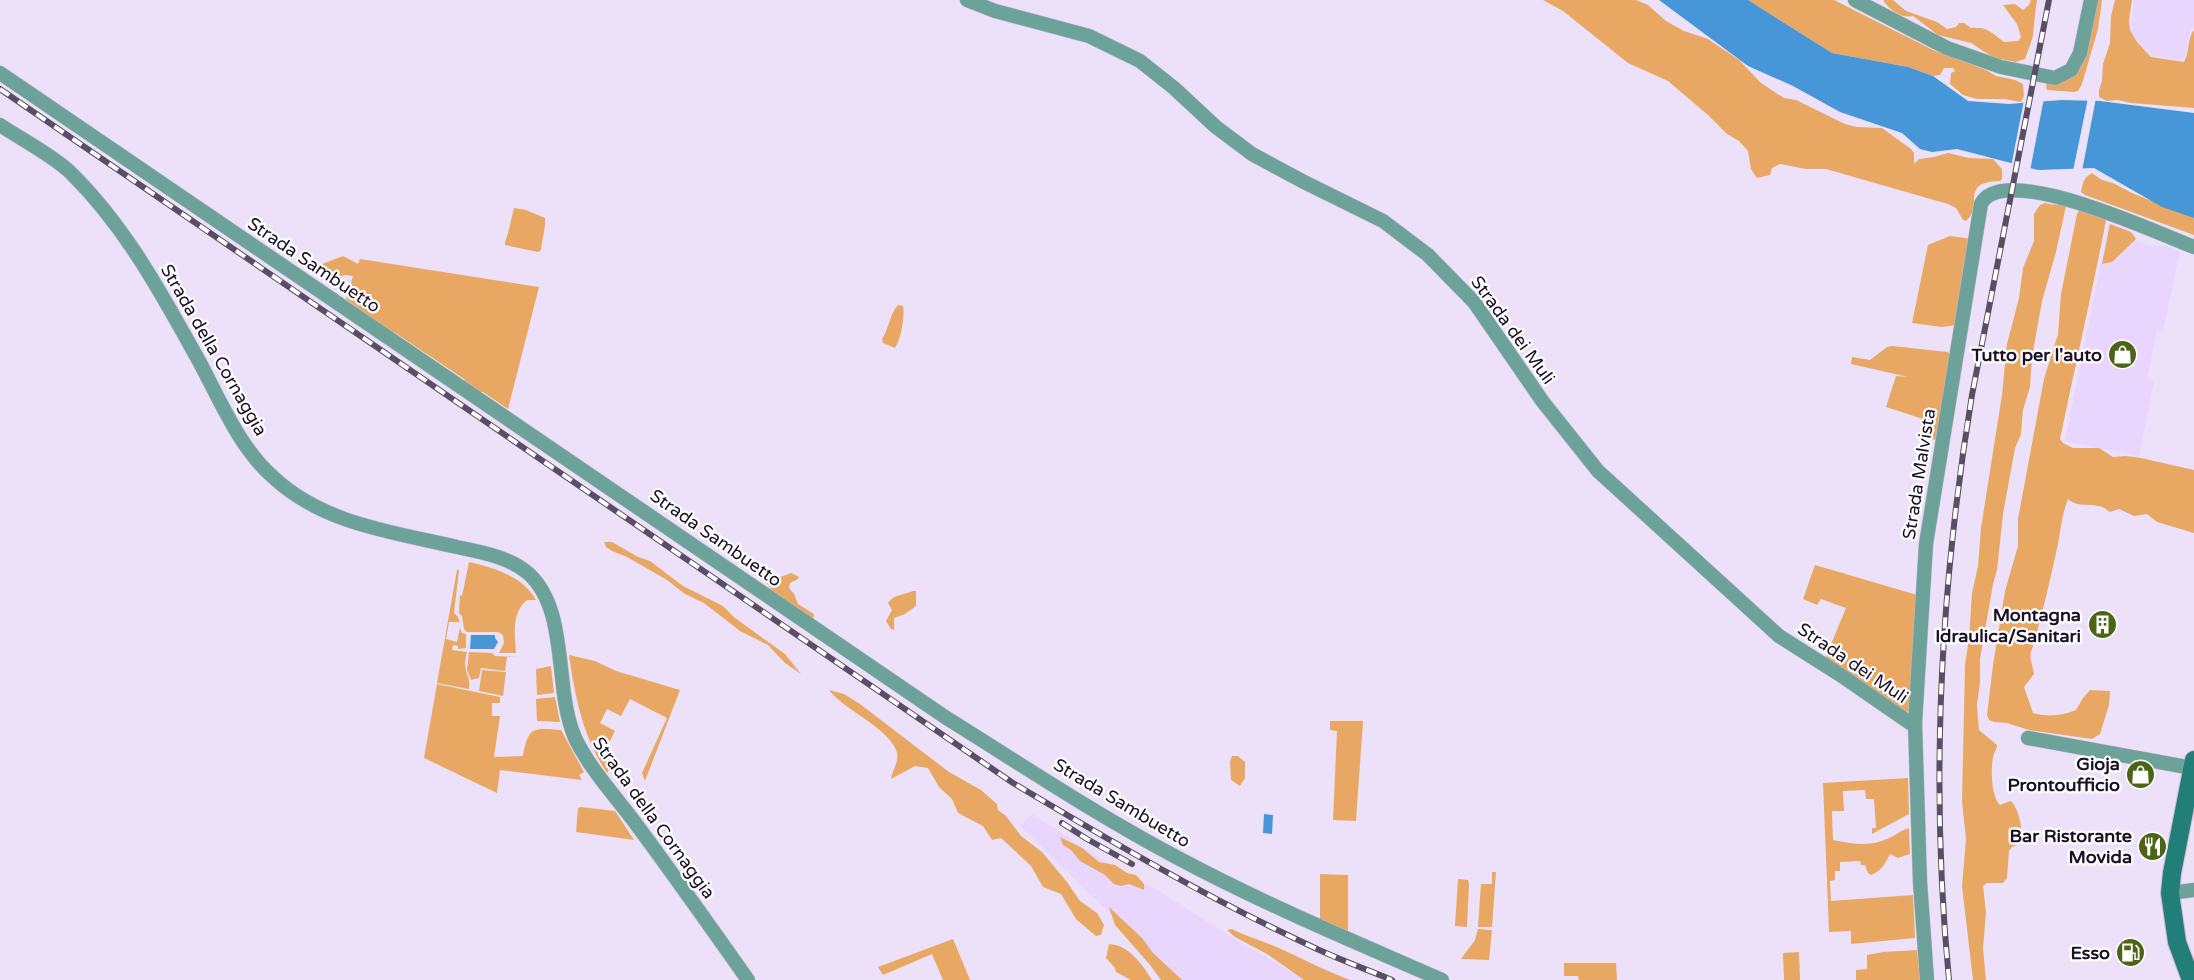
<svg xmlns="http://www.w3.org/2000/svg" width="2194" height="980" font-family="'Varela Round',sans-serif">
<style>
.built{fill:#e8d6fe}
.green{fill:#e8a864}
.water{fill:#4696d8}
.pier{fill:#ece1f9}
.lines{fill:none;stroke-linecap:round;stroke-linejoin:round}
.street-casing{stroke:#c6bbd3;stroke-width:15}
.secondary-casing{stroke:#c6bbd3;stroke-width:20}
.street{stroke:#6da29b;stroke-width:14}
.secondary{stroke:#217f77;stroke-width:18}
.rail-casing{stroke:#594e64;stroke-width:6}
.rail{stroke:#fff;stroke-width:4;stroke-dasharray:11;stroke-linecap:butt}
.labels{text-anchor:middle;dominant-baseline:central;stroke-width:4.5;stroke-linejoin:round;paint-order:stroke}
.street-label{font-size:18px;fill:#1b1025;stroke:#fff}
.poi-label{font-size:18px;font-weight:bold;fill:#1b1025;stroke:#fff;text-anchor:end}
</style>
<rect width="100%" height="100%" fill="#ece1f9"/>
<g class="built">
<path d="M2134 0H2194V28H2191L2184 60 2181 61 2152 55 2139 43 2132 34 2131 22Z"/>
<path d="M2109 223 2131 232 2139 241 2151 246 2164 245 2180 251 2163 332 2157 331 2147 379 2154 381 2139 456 2065 441Z"/>
<path d="M1032 814 1101 859 1154 888 1243 944 1306 980H1170L1137 940 1020 826Z"/>
</g>
<g class="green">
<path d="M1543 0H1636L1648 5 1666 21 1684 31 1708 39 1739 60 1761 83 1784 98 1796 100 1845 124 1857 127 1882 128 1911 149 1914 153V164L1919 159 1934 157 1948 153 1969 158 1993 159 2002 169V179L2000 181C1958 182 1985 206 1966 221L1963 220 1956 208 1948 204 1826 169H1806L1780 164 1772 168 1770 175 1757 178 1751 169 1748 151 1739 141 1727 134 1708 115 1668 81 1628 63 1563 11Z"/>
<path d="M1748 0H1834L1933 50 1986 70 1996 76 2015 80 2023 84 2024 96 2021 102 2004 99H1977L1963 95 1950 84 1951 73 1955 71 1953 68H1944L1940 75 1933 76 1908 67 1832 53Z"/>
<path d="M1883 0H1893L1906 11 1937 22 1947 29 1956 27 1959 23H1964L1971 28C1987 26 1992 33 2004 42L2018 41 2021 37 2017 24 2003 5 2015 4 2023 10 2029 5 2031 0H2037C2035 12 2034 24 2033 36 2032 40 2027 54 2025 59L2016 62 1994 58 1971 43 1938 35 1913 16C1902 19 1889 10 1883 0Z"/>
<path d="M2096 0H2102L2098 29 2082 84 2078 91 2074 92 2047 90 2046 86 2047 83 2070 76Z"/>
<path d="M2115 0H2132L2129 20 2130 30 2137 42 2151 57 2184 62C2190 52 2187 38 2194 30V108L2131 103 2118 100 2107 101 2099 97V90L2102 81 2103 64 2110 43 2111 16Z"/>
<path d="M2092 173 2102 180 2113 183 2132 193 2194 218V235L2085 195 2081 192C2083 183 2083 178 2092 173Z"/>
<path d="M2045 203C2053 206 2058 203 2066 206L2056 252 2042 301 2032 357 2030 387 2023 410 2021 434 2015 448 2003 514 1997 570 1993 584 1980 659V682L1977 705 1979 730 1997 745C1997 748 1995 751 1994 754 1990 765 1991 797 2000 805L2011 801C2020 811 2024 832 2019 844L2012 847 2009 851 2007 878 2003 883H1987L1983 886 1986 912 1983 948 1986 980H1973L1962 886 1966 839 1962 802 1965 665 1969 638 1972 593 1978 566 1981 528 2002 395 2007 344 2019 298 2023 268 2034 241V214L2040 205Z"/>
<path d="M514 208 526 210 545 218C546 228 542 239 541 250L538 252 505 245V242L508 233Z"/>
<path d="M2080 209 2100 216 2106 220C2092 294 2075 366 2060 439L2063 443 2073 448H2099L2113 457 2126 456 2141 458 2194 470V533L2157 522 2147 514 2134 516 2119 509 2110 512C2107 510 2105 508 2102 507 2091 503 2078 508 2068 499 2062 515 2061 527 2058 544 2050 580 2042 617 2031 652 2029 658 2033 667 2034 674L2024 687 2033 713C2046 717 2063 716 2076 710L2083 698 2090 690 2110 691 2109 705 2100 734 2092 739 2029 730 2007 723 1994 722 1989 720 1987 715 1993 665 2005 591 2018 546V519L2044 379 2058 334 2061 294 2077 214Z"/>
<path d="M2110 224 2131 232 2136 239 2112 262 2102 264Z"/>
<path d="M1950 236 1972 239 1957 325 1942 327 1912 323 1928 245Z"/>
<path d="M343 256 358 264 360 259 539 287 508 409 483 392C478 393 465 384 464 379L394 332 392 333 346 299 353 276 345 275 337 277 319 274 316 270 317 266Z"/>
<path d="M898 305 903 306C905 317 901 339 895 348L883 343 882 339C889 329 890 313 898 305Z"/>
<path d="M1892 346 1948 352 1951 357 1937 440 1931 439 1926 420 1886 407 1896 376 1908 377 1851 364 1852 357 1870 360 1887 347Z"/>
<path d="M604 542H612L638 557 650 561 683 586 723 606 735 618 785 654 801 674 785 663 768 645 740 631 704 603 685 594 667 580 627 557 612 551 606 547Z"/>
<path d="M469 562C494 568 523 576 536 600H527C511 613 515 635 516 653H495H499L504 643 503 635 498 632H467L464 629 462 616 459 613 460 595 462 596Z"/>
<path d="M1815 565 1917 595 1911 708 1907 712H1904L1825 659 1846 608 1821 599 1817 605 1803 599Z"/>
<path d="M457 570H459L454 613 458 617 460 622H449L446 639 457 642 460 628 462 633 466 634V648L458 649V646L453 645 452 650 467 652C461 672 472 676 469 689L437 683Z"/>
<path d="M791 573 799 577 798 579 790 583 789 588 794 594 798 604 814 614 813 621 806 620 793 605 777 597 766 582 768 578H778Z"/>
<path d="M913 591H916V606L905 614 894 618V630L891 629 886 621 892 610 888 603C894 594 904 595 913 591Z"/>
<path d="M469 652 492 653 495 656 516 657H507L505 671 481 668 479 678 471 680 467 670Z"/>
<path d="M569 655 595 661 616 671 680 690 645 781 642 773 667 718 630 699 621 716 607 709 600 723 615 731 602 756 613 762 607 773C583 737 575 697 569 655Z"/>
<path d="M551 666 554 693 537 695 536 669Z"/>
<path d="M482 670 506 672 503 696 479 691Z"/>
<path d="M437 684 500 697V703H492V716H500L494 757 523 756C528 726 534 728 561 730L584 772 579 775 582 780 500 770 497 793 424 758Z"/>
<path d="M829 690 844 694 860 704 949 772 981 790 997 804 998 810 1006 816 1021 836 1042 852 1067 882 1080 901 1097 913 1104 925 1101 935 1096 936 1076 919 1061 894 1043 887 1031 866 1001 838 992 840 983 826 958 813 952 799 939 787 928 768 915 766 891 779C892 770 899 763 897 753 891 729 844 710 829 690Z"/>
<path d="M555 697 560 722 537 721 536 699Z"/>
<path d="M1330 721H1363L1356 821 1333 820 1337 731 1330 730Z"/>
<path d="M1232 756H1238L1245 762V778L1240 786 1231 780 1230 762Z"/>
<path d="M1908 778 1909 814 1872 834V828H1876L1874 799H1866L1865 790 1843 791 1844 811H1832L1833 840C1852 844 1869 847 1887 839 1895 836 1901 830 1909 828L1910 854 1898 858 1890 854C1885 863 1883 870 1871 875L1868 873 1865 865H1861L1860 861 1840 862V871H1835V880L1830 881 1831 901 1913 895 1915 938 1851 944V931L1829 932 1823 783Z"/>
<path d="M581 807 615 811 634 840 576 832 578 808Z"/>
<path d="M1060 837 1082 848 1099 862 1115 865 1127 873 1136 875 1144 884V890L1129 884 1121 886 1114 884 1105 875 1080 861 1071 850 1063 845Z"/>
<path d="M1492 872H1496L1492 927H1478L1481 884H1492Z"/>
<path d="M1320 874 1348 875V932L1320 920Z"/>
<path d="M1458 879 1468 880 1469 884 1467 927 1455 926Z"/>
<path d="M1109 907 1142 938 1153 953 1182 980H1161L1151 966 1115 925Z"/>
<path d="M1232 929C1245 936 1258 939 1272 945 1298 956 1323 970 1350 980H1304L1267 954 1235 937 1227 930Z"/>
<path d="M1478 929 1492 930 1489 960 1461 959 1475 940Z"/>
<path d="M953 939 970 980H943L932 954 883 975 878 967Z"/>
<path d="M1109 944C1129 945 1142 964 1152 980H1131L1116 972 1115 968 1106 958Z"/>
<path d="M1917 950 1920 980H1856V970L1867 969V955L1883 952Z"/>
<path d="M1799 952 1800 980H1784L1783 953Z"/>
<path d="M1564 963H1616L1617 980H1579L1578 976H1564Z"/>
</g>
<g class="water">
<path d="M1659 0H1748L1832 53 1908 67 1933 76 1968 101 2009 104 2062 100 2100 101 2194 113V218L2162 207 2094 168 2038 170 1957 149 1932 152 1920 149 1902 133 1840 112 1793 86 1748 66Z"/>
<path d="M471 635H495V638L498 642 494 649H470Z"/>
<path d="M1264 814 1273 815 1272 834 1263 833Z"/>
</g>
<g class="pier">
<path d="M2044 98 2030 171 2011 167 2024 100Z"/>
<path d="M2088 98H2096L2082 171H2073Z"/>
</g>
<g class="lines">
<defs>
<g id="street">
<path d="M967 0 995 11 1089 36 1140 61 1174 88 1216 127 1252 154 1304 182 1383 221 1428 255 1474 302 1543 402 1598 471 1779 636 1842 676 1910 723H1915"/>
<path d="M1855 0 1947 48 2001 67 2055 78 2071 70 2080 53 2091 0"/>
<path d="M0 73 945 717C1022 765 1098 816 1178 858 1264 904 1353 941 1442 980"/>
<path d="M0 125C21 139 52 155 70 172 126 227 161 293 199 361 220 400 239 447 273 477 323 524 393 532 457 547 481 552 510 557 529 574 570 612 553 691 576 740 592 772 618 799 639 828 676 878 712 929 748 980"/>
<path d="M2028 738 2192 768"/>
<path d="M2170 893 2194 890"/>
<path d="M1927 980 1920 882 1915 723 1926 544 1981 204C2003 160 2159 234 2194 247"/>
</g>
<path id="secondary" d="M2191 980 2177 942 2170 893 2172 873 2194 760"/>
</defs>
<use href="#street" class="street-casing"/>
<use href="#secondary" class="secondary-casing"/>
<use href="#street" class="street"/>
<use href="#secondary" class="secondary"/>
<defs>
<g id="rail">
<path d="M0 89 1013 783C1112 842 1211 900 1315 948 1340 960 1366 969 1392 980"/>
<path d="M1062 823 1087 839 1132 864"/>
<path d="M1949 980C1930 784 1940 589 1972 395L2049 0"/>
</g>
</defs>
<use href="#rail" class="rail-casing"/>
<use href="#rail" class="rail"/>
</g>
<defs>
<symbol id="shop-disc" viewBox="-11 -11 22 22"><circle r="9.5" fill="#4b6415" stroke="#fff"/><path d="M-5-2.5h2.3a2.7 3.5 0 0 1 5.4 0H5L5.5 6h-11ZM-1.5-2.5h3a1.5 2.3 0 0 0-3 0Z" fill="#fff"/></symbol>
<symbol id="building-disc" viewBox="-11 -11 22 22"><circle r="9.5" fill="#4b6415" stroke="#fff"/><path d="M-4-6H4V6H1V3H-1V6H-4ZM-2.5-4.3h1.7v1.8h-1.7ZM.8-4.3h1.7v1.8H.8ZM-2.5-1h1.7V.8h-1.7ZM.8-1h1.7V.8H.8Z" fill="#fff"/></symbol>
<symbol id="restaurant-disc" viewBox="-11 -11 22 22"><circle r="9.5" fill="#4b6415" stroke="#fff"/><path d="M-5-6h1v4h1v-4h1v4h1v-4h1v5L-1.5 .5V6h-2V.5L-5-1ZM5-6V6H3V1.5H1.5Q1.5-4 5-6Z" fill="#fff"/></symbol>
<symbol id="fuel-disc" viewBox="-11 -11 22 22"><circle r="9.5" fill="#4b6415" stroke="#fff"/><path d="M-5.5-6h7V0h2V4h1.3V-2.5L3-4.5l.8-.8L6-3V5H2.5V1h-1V6h-7ZM-4.2-4.7v3.2H.2V-4.7Z" fill="#fff"/></symbol>
</defs>
<g fill-rule="evenodd">
<use href="#shop-disc" x="2106" y="338" width="33" height="33"/>
<use href="#building-disc" x="2086" y="608" width="33" height="33"/>
<use href="#shop-disc" x="2124" y="758" width="33" height="33"/>
<use href="#restaurant-disc" x="2136" y="830" width="33" height="33"/>
<use href="#fuel-disc" x="2114" y="936" width="33" height="33"/>
</g>
<g class="labels">
<g class="street-label">
<text transform="translate(314 265) rotate(34)">Strada Sambuetto</text>
<text transform="translate(1513 330) rotate(54)">Strada dei Muli</text>
<text transform="translate(214 350) rotate(60)">Strada della Cornaggia</text>
<text transform="translate(1919 474) rotate(-81)">Strada Malvista</text>
<text transform="translate(716 538) rotate(35)">Strada Sambuetto</text>
<text transform="translate(1853 663) rotate(34)">Strada dei Muli</text>
<text transform="translate(1122 803) rotate(31)">Strada Sambuetto</text>
<text transform="translate(654 818) rotate(54)">Strada della Cornaggia</text>
</g>
<g class="poi-label">
<text x="2102" y="355">Tutto per l'auto</text>
<text x="2081" y="615">Montagna<tspan x="2081" dy="21">Idraulica/Sanitari</tspan></text>
<text x="2120" y="764">Gioja<tspan x="2120" dy="21">Prontoufficio</tspan></text>
<text x="2132" y="836">Bar Ristorante<tspan x="2132" dy="21">Movida</tspan></text>
<text x="2110" y="953">Esso</text>
</g>
</g>
</svg>
